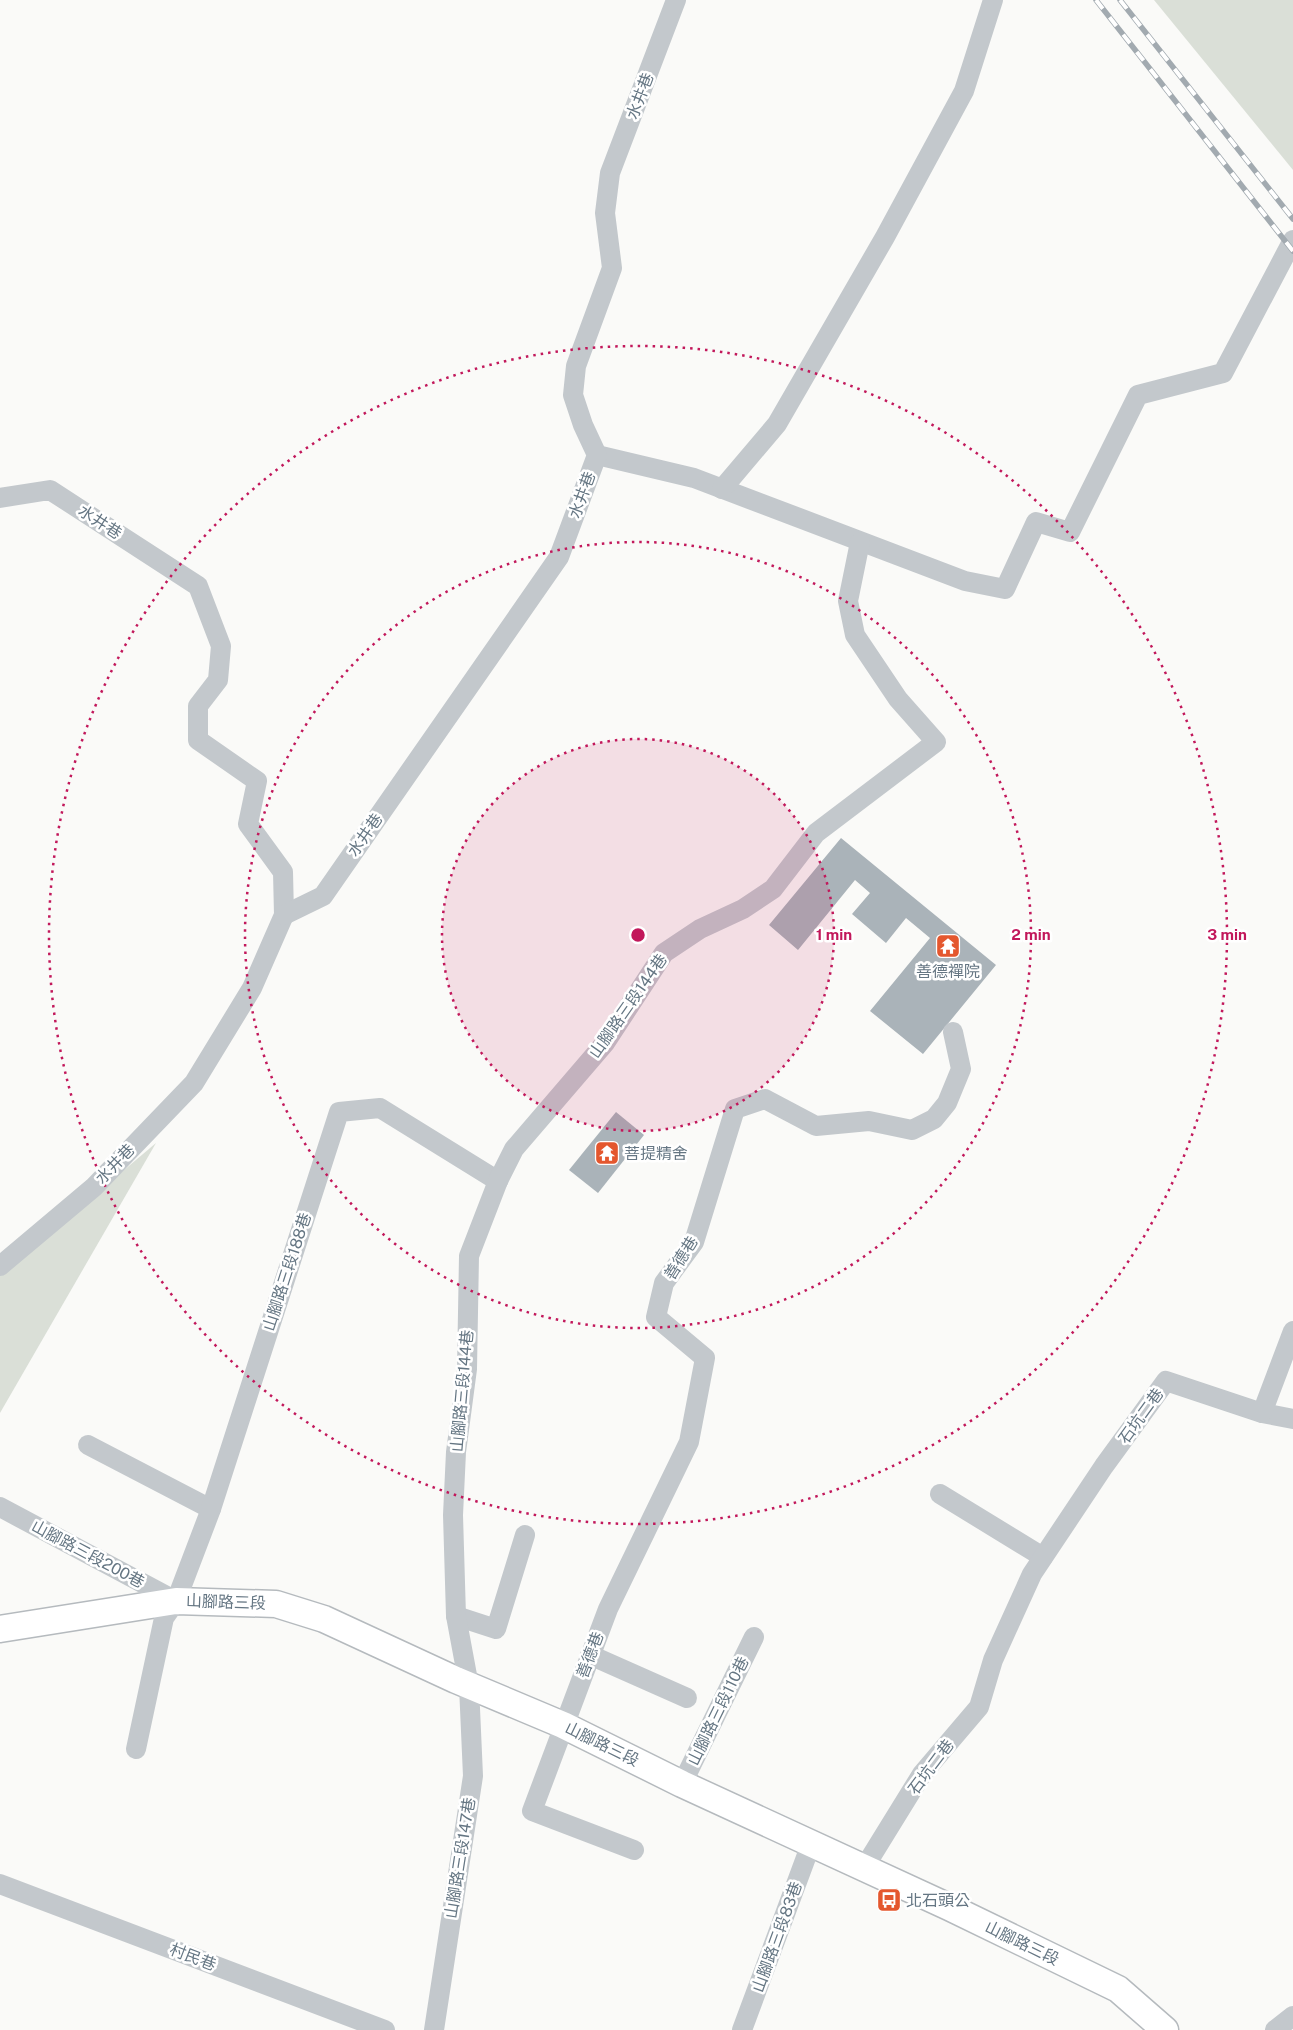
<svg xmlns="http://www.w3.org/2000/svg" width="1293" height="2030" font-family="'Public Sans','Noto Sans TC',sans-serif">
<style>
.green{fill:#dadfd7}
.building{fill:#aab3b9}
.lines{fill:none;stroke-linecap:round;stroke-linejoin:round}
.major-casing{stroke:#b5babe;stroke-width:29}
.minor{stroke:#c3c8cc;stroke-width:20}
.major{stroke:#fff;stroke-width:26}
.rail-casing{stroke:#a2aab0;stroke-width:5.5}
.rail{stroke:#fff;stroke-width:4;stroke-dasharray:11;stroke-linecap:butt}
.ring{fill:none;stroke:#c2185b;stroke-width:2.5;stroke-dasharray:2.5 5}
.labels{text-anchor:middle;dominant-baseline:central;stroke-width:5;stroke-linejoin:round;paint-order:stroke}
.street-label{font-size:16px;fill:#657683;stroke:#fff}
.poi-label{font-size:16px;fill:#657683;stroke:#fff;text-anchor:start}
.centre{fill:#c2185b;stroke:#fff;stroke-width:2.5}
.ring-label{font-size:15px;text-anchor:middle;font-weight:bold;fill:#c2185b;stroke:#fff;stroke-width:5;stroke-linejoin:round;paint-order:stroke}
</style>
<rect width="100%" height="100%" fill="#fafaf8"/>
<g class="green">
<path d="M1154 0H1293V170Z"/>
<path d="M156 1143 0 1413V1275Z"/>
</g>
<g class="building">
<path d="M841 838 996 965 923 1054 870 1011 930 938 906 918 886 943 852 914 870 893 855 880 798 950 769 925Z"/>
<path d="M616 1112 644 1135 598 1193 569 1170Z"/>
</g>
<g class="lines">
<defs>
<path id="major" d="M0 1629 176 1601 276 1604 324 1619 456 1680 563 1725 682 1784 949 1907 1118 1989 1165 2030"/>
</defs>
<use href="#major" class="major-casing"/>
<g class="minor">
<path d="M597 455 694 478 965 581 1005 589 1036 522 1070 532 1138 395 1223 373 1293 240"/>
<path d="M722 489 777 424 885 237 964 91 993 0"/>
<path d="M0 498 50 490 198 586 221 646 218 680 198 706V740L257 781 248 824 283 872 284 915 252 988 194 1083 94 1187 0 1266"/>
<path d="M284 915 323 896 559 557 597 455 583 425 573 395 576 366 612 268 605 213 610 173 676 0"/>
<path d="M1262 1413 1293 1419"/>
<path d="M88 1445 211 1509"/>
<path d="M940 1494 1043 1557"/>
<path d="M0 1507 176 1601"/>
<path d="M456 1616 496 1629 525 1535"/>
<path d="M590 1655 687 1698"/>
<path d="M136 1749 164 1618 176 1601 211 1509 339 1112 380 1108 498 1181"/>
<path d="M682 1784 754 1637"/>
<path d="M634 1850 532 1811 608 1609 689 1442 705 1358 656 1317 664 1283 694 1242 735 1109 765 1099 816 1126 869 1121 912 1130 934 1119 947 1103 961 1069 953 1032"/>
<path d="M864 1868 922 1774 979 1707 993 1660 1032 1574 1104 1466 1166 1381 1262 1413 1293 1331"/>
<path d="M0 1884 385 2030"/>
<path d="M434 2030 473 1776 469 1686 456 1616 453 1515 456 1452 467 1369 469 1256 498 1181 514 1149 605 1043 664 953 700 929 743 909 773 889 816 833 936 742 898 699 855 635 848 601 860 542"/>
<path d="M742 2030 811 1844"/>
<path d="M1275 2030 1293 2016"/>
</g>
<use href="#major" class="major"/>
<defs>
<g id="rail">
<path d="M1096 0 1293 251"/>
<path d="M1120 0 1293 219"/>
</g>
</defs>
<use href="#rail" class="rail-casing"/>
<use href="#rail" class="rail"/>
</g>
<circle cx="638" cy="935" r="196" fill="#c2185b" fill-opacity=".12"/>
<g class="ring">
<circle cx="638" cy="935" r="196"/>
<circle cx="638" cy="935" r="393"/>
<circle cx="638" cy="935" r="589"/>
</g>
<defs>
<symbol id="temple-square" viewBox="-11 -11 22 22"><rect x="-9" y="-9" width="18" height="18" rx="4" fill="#e4572e" stroke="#fff"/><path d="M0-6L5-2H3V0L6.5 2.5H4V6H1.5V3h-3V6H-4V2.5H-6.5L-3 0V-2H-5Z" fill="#fff"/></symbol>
<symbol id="bus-square" viewBox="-11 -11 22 22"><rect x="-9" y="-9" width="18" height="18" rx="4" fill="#e4572e" stroke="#fff"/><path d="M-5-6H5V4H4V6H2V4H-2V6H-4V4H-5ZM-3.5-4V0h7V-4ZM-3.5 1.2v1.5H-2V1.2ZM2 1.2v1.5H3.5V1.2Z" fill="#fff"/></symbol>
</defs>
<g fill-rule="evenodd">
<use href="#temple-square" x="934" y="932" width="28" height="28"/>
<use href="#temple-square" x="593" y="1139" width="28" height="28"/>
<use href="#bus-square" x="875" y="1886" width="28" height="28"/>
</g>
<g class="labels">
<g class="street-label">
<text transform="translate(640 96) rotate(-69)">水井巷</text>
<text transform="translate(582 495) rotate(-70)">水井巷</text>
<text transform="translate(100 522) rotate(33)">水井巷</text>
<text transform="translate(365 835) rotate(-55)">水井巷</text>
<text transform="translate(628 1006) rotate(-55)">山腳路三段144巷</text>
<text transform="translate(115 1164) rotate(-46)">水井巷</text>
<text transform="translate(681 1258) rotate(-58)">善德巷</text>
<text transform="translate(287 1272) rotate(-72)">山腳路三段188巷</text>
<text transform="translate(462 1391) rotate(-85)">山腳路三段144巷</text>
<text transform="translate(1141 1416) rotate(-54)">石坑二巷</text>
<text transform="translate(88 1554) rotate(28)">山腳路三段200巷</text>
<text transform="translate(226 1602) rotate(2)">山腳路三段</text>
<text transform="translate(590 1655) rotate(-69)">善德巷</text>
<text transform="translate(718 1711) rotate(-64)">山腳路三段110巷</text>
<text transform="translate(602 1744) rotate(26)">山腳路三段</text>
<text transform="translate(931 1767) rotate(-53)">石坑二巷</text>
<text transform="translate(460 1858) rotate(-81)">山腳路三段147巷</text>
<text transform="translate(777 1937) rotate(-70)">山腳路三段83巷</text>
<text transform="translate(1022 1943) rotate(26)">山腳路三段</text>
<text transform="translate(193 1957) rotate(21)">村民巷</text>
</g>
<g class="poi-label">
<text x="948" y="971" text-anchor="middle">善德禪院</text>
<text x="624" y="1153">菩提精舍</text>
<text x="906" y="1900">北石頭公</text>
</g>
</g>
<circle cx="638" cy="935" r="8" class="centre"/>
<g class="ring-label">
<text x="834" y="940">1 min</text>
<text x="1031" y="940">2 min</text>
<text x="1227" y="940">3 min</text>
</g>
</svg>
